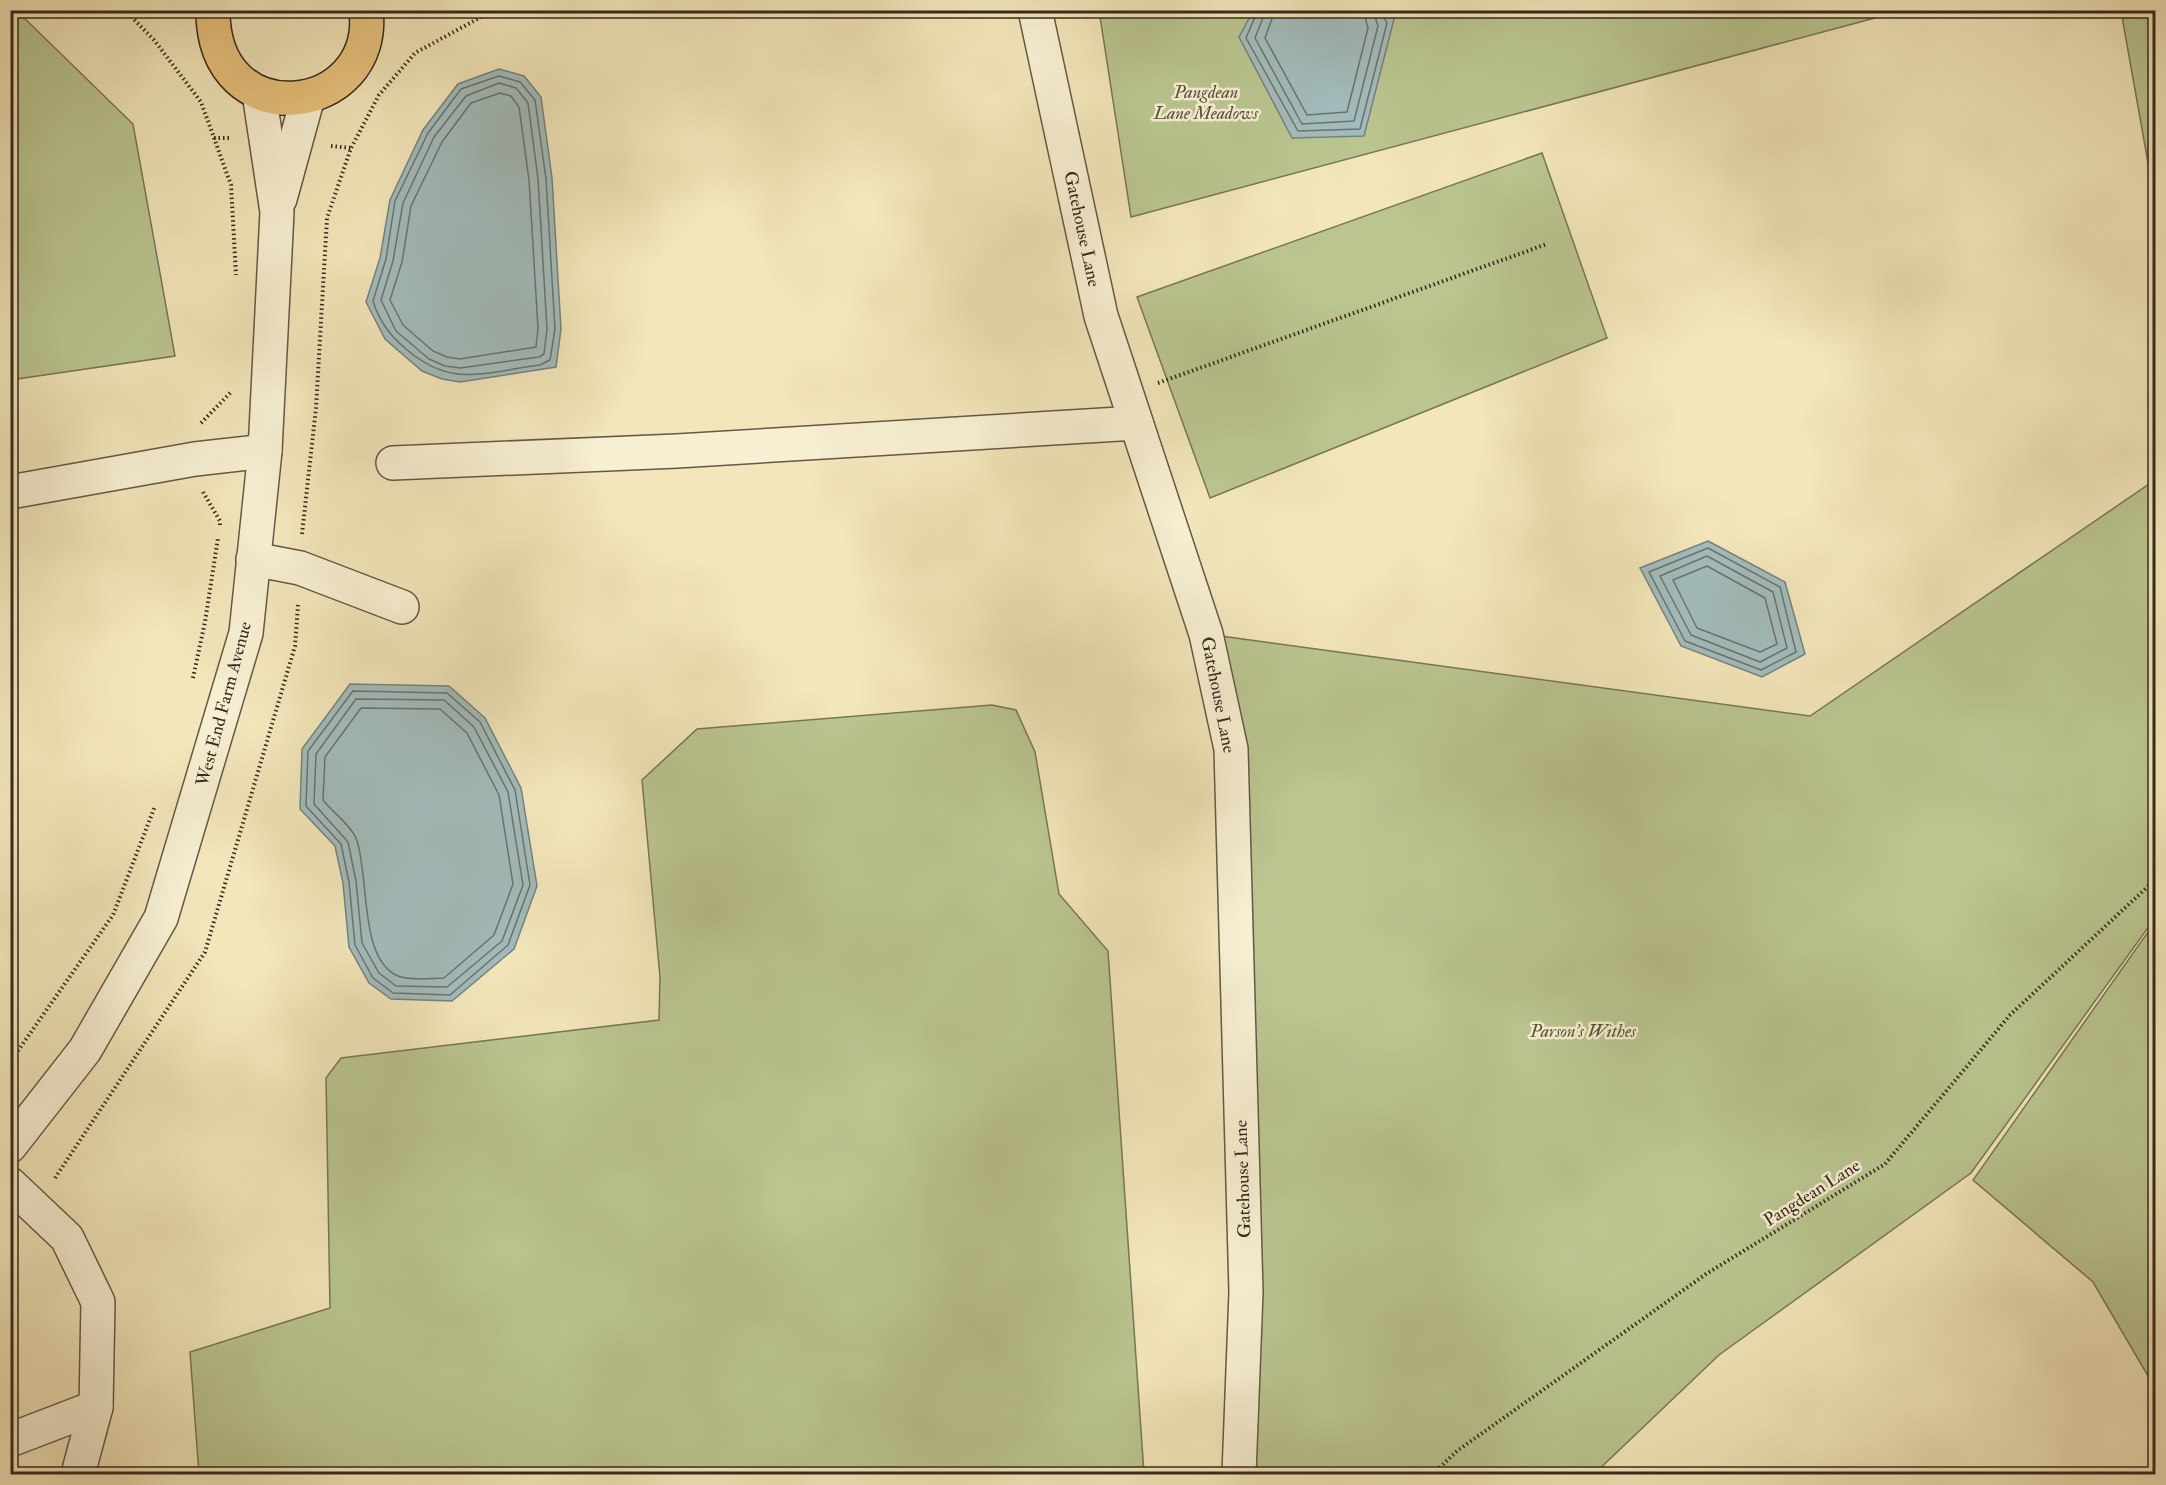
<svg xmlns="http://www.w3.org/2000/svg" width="2166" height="1485" font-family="'IM FELL Double Pica',serif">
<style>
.green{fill:#bac590;stroke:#787658;stroke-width:1.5}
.water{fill:#a2bcbc;stroke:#77817d;stroke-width:1.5}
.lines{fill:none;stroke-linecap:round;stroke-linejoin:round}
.shore{stroke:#6c726e;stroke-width:1.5}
.minor-casing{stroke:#655846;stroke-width:36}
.major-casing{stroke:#36281f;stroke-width:36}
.path{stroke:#36281f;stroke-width:4;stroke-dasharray:1.5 3;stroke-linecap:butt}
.minor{stroke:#f7efd2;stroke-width:33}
.major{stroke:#e9c37d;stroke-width:33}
.labels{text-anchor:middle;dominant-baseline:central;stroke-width:5;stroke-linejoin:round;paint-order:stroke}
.park-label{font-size:18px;font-style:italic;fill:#574f3b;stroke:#f7efd2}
.street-label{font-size:18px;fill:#36281f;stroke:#f7efd2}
</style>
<rect width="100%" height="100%" fill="#f2e6ba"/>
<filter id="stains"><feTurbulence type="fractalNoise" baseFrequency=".00333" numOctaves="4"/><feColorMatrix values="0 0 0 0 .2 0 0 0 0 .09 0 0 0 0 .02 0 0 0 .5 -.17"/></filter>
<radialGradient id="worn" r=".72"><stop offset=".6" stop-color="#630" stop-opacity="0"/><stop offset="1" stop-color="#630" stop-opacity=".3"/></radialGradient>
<g class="green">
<path d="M1099 10 1901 11 1131 217Z"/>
<path d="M17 11 133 124 175 356 17 379 11 383 10 11Z"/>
<path d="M2121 11H2155V202Z"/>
<path d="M1542 153 1607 338 1210 498 1137 297Z"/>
<path d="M2155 480V918L1971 1173 1719 1355 1594 1474H1239L1231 749 1206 634 1810 716Z"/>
<path d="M992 705 1016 710 1035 752 1059 894 1108 951 1144 1474H199L190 1352 330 1308 326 1078 341 1058 659 1020 660 977 642 780 697 729Z"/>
<path d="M2155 922V1388L2093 1282 1973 1180Z"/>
</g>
<g class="water">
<path d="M1253 11H1383L1394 19 1364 136 1292 138 1239 37Z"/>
<path d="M499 69 524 76 541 97 552 178 561 329 556 367 460 382 442 379 422 371 385 339 366 302 380 258 390 200 423 130 458 84Z"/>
<path d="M1708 541 1785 582 1805 654 1762 677 1681 646 1640 568Z"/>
<path d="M350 684 449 686 485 718 521 788 537 886 514 949 452 1001 391 999 369 983 349 947 343 883 335 846 300 809 302 749Z"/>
</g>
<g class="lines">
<g class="shore">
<path d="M1258 10 1246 38 1298 131 1360 129 1387 23 1380 10"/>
<path d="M1266 10 1255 38 1302 124 1354 121 1378 26 1373 10"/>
<path d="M1275 10 1265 38 1307 115 1347 112 1368 28 1363 10"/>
<path d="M499 76 520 82 535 100 546 179 555 329 550 360 540 365C485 372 452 389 406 349 390 336 379 321 373 301L386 259 395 201 428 133 461 89Z"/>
<path d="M499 83 516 88 528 103 538 179 547 329 544 354 539 357 460 368 445 366 429 359 396 331 381 300 393 261 403 203 434 137 466 96Z"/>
<path d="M500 93 511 96 519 107 529 180 538 328 536 347 460 359 447 357 433 351 403 325 390 300 402 262 411 206 442 142 471 103Z"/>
<path d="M1708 548 1780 587 1796 652 1761 670 1685 641 1649 572Z"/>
<path d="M1707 556 1773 592 1787 648 1760 662 1691 635 1660 576Z"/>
<path d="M1707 566 1765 598 1777 644 1760 652 1697 628 1673 580Z"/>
<path d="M353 691 447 693 480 722 515 790 530 885 508 945 450 995 393 993 373 978 355 945 349 882 341 844 306 806 308 751Z"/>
<path d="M356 699 444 700 474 727 508 792 523 885 502 941 447 987 396 986 379 973 362 943 356 881 348 842 314 804 316 754Z"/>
<path d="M361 708 440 709 467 733 499 795 513 884 494 935 444 978C431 978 409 981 398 976 358 959 370 874 356 838 350 824 332 812 323 800L325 757Z"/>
</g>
<defs>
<g id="minor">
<path d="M1035 10 1101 316 1206 634 1231 749 1246 1292 1239 1474"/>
<path d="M280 199 308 97"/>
<path d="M393 463 677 451 1136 423"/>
<path d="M10 492 195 459 265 451"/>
<path d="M253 559 300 568 402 607"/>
<path d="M10 1146 85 1050 161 918 246 633 265 451 277 212 259 93"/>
<path d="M10 1184 67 1238 98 1302 96 1407 78 1474"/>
<path d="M10 1440 96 1407"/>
</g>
<path id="major" d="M213 10C212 138 379 117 366 10"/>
</defs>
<use href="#minor" class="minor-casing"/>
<use href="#major" class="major-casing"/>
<g class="path">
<path d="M125 10 154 40 201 102 231 185 236 275"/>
<path d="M214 138H231"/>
<path d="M331 146 351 148"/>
<path d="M1158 383 1547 244"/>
<path d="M201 423 231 392"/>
<path d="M203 492 220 521V525"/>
<path d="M302 534 316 408 327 218 351 148 379 95 415 53 494 10"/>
<path d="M193 678 205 622 218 538"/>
<path d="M10 1062 113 915 155 806"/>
<path d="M55 1178 205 952 295 646 298 605"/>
<path d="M1433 1474 1457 1451 1706 1274 1885 1164 2010 1015 2156 879"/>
</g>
<use href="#minor" class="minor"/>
<use href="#major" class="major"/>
</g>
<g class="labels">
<g class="park-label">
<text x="1206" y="92">Pangdean<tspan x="1206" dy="21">Lane Meadows</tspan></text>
<text x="1583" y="1031">Parson's Withes</text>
</g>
<g class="street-label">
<text transform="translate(1082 229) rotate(78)">Gatehouse Lane</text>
<text transform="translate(1218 695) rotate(79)">Gatehouse Lane</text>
<text transform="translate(224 704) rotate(-75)">West End Farm Avenue</text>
<text transform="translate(1243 1179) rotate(-92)">Gatehouse Lane</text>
<text transform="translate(1812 1193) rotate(-32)">Pangdean Lane</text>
</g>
</g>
<rect width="2166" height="1485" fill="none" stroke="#f2e6ba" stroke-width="36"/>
<rect x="12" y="12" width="2142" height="1461" fill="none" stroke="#36281f" stroke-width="3"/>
<rect x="18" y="18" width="2130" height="1449" fill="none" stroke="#36281f" stroke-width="1.5"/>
<rect width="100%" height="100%" filter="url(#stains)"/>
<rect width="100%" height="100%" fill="url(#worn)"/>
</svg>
